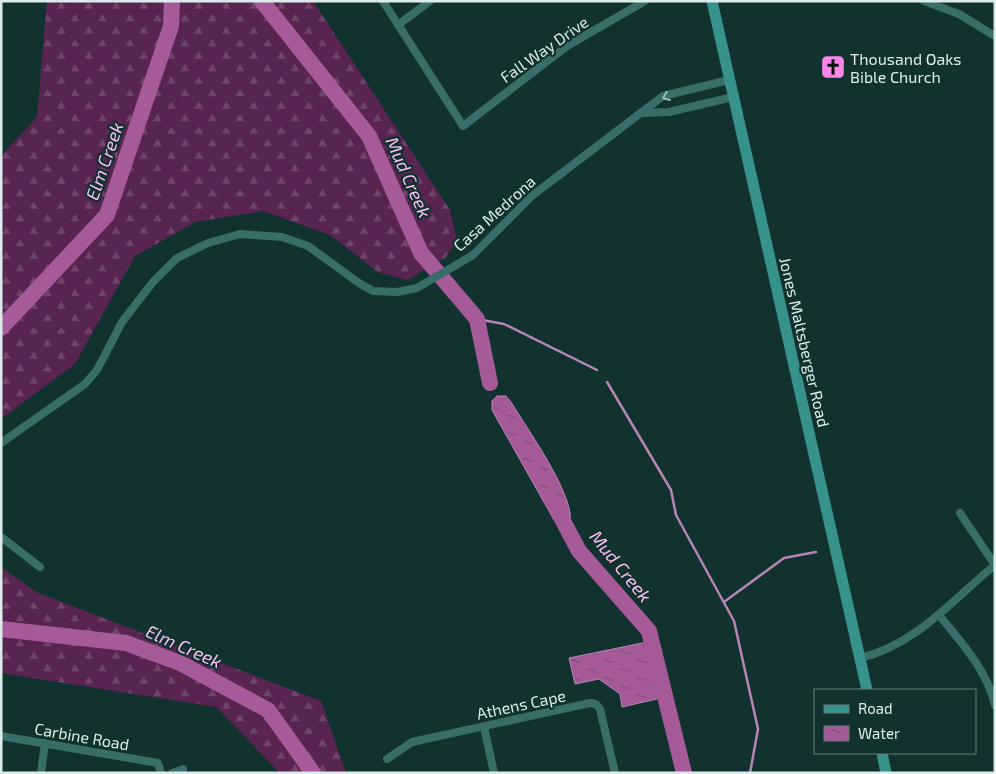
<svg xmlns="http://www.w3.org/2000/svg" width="996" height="774" font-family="'Exo 2',sans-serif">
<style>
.forest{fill:url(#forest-firs)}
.water{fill:url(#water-ripples);stroke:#b686b2}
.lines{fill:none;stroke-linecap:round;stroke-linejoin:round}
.stream{stroke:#b686b2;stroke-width:2.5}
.river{stroke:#a65a9a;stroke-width:16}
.street{stroke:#396e68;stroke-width:8}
.secondary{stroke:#37938a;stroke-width:11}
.oneway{stroke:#9abab6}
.labels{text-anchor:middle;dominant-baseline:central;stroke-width:4.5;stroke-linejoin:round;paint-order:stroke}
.street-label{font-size:16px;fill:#dbecea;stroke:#11322e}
.poi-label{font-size:16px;fill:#dbecea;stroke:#11322e;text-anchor:start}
.water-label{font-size:18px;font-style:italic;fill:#fdbff1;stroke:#11322e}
</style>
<defs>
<pattern id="forest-firs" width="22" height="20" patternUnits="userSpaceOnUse" patternTransform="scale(1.25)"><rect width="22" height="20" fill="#582450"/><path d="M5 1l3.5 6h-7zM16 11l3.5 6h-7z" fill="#6f4469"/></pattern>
<pattern id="water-ripples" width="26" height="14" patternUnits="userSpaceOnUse" patternTransform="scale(1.25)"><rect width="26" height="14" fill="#a65a9a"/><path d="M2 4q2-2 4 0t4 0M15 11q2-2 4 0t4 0" fill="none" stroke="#7e5278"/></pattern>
</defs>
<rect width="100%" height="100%" fill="#11322e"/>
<g class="forest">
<path d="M47 1H313L450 210 457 241 445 258 407 280 378 272 330 235 263 211 195 222 135 256 75 364 1 419V156L37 117Z"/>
<path d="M1 567 38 593 321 701 346 773H280L216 707 1 673Z"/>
</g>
<g class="water">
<path d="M497 396H506L511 402C526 427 576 497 570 523L562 527 554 520 492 410V401Z"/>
<path d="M647 642 661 698 622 707 620 694 599 679 575 684 569 658Z"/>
</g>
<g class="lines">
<g class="stream">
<path d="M477 319 504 324 597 370"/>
<path d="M607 382 671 490 676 515 734 621 758 729 750 773"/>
<path d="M724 602 784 558 816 552"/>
</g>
<g class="river">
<path d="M262 1 369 136 421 253 477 319 490 383"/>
<path d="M1 328 107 215 171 26 172 1"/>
<path d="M555 506 579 551 649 631 684 773"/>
<path d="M1 629 126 643 180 663 268 710 313 773"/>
</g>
<g class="street">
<path d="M383 1 463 126 567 46 645 1"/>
<path d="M924 1 959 14 995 36"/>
<path d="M398 25 430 1"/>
<path d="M644 113 669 112 733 97"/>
<path d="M1 443 85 384 97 370 122 322 153 282 177 258 208 243 240 234 282 237 308 246 359 283 373 291 397 292 417 288 473 255 533 195 663 96 729 80"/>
<path d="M960 513 995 565"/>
<path d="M1 537 40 567"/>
<path d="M939 615C961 642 987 670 995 705"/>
<path d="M860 658C916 645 952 600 995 565"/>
<path d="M484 727 494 773"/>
<path d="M1 736 158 763 161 773"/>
<path d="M387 759 412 742 590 703 596 704 600 709 615 773"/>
<path d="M41 773 45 743"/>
<path d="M172 773 183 769"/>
</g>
<g class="secondary">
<path d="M712 1 867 690"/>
<path d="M882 753 886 773"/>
</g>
</g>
<defs><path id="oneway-chevron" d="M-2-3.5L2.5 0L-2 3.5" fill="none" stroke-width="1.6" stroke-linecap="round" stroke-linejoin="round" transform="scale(1.25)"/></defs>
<use class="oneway" href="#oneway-chevron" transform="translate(666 97) rotate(157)"/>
<defs>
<symbol id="church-square" viewBox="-11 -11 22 22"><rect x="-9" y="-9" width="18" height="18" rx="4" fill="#fa87e8" stroke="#11322e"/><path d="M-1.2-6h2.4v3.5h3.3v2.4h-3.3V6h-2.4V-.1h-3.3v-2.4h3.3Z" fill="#111"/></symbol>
</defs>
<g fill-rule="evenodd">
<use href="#church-square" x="819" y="53" width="28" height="28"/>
</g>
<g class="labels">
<g class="street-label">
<text transform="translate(544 49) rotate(-35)">Fall Way Drive</text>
<text transform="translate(494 213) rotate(-42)">Casa Medrona</text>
<text transform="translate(805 342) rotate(77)">Jones Maltsberger Road</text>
<text transform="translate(521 704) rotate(-12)">Athens Cape</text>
<text transform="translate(82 736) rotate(10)">Carbine Road</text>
</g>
<g class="poi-label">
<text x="850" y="58">Thousand Oaks<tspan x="850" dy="18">Bible Church</tspan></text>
</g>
<g class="water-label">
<text transform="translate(104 161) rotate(-71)">Elm Creek</text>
<text transform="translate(409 177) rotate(66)">Mud Creek</text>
<text transform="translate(621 566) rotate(51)">Mud Creek</text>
<text transform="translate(184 646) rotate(24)">Elm Creek</text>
</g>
</g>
<rect width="996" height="774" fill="none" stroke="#dbecea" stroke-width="5"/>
<rect x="814" y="689" width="162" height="65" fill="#11322e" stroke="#627c79"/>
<rect x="824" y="705" width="25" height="8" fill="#37938a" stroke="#627c79"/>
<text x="858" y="714" font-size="15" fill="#dbecea">Road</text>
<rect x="824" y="726" width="25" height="15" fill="url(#water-ripples)" stroke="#627c79"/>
<text x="858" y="739" font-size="15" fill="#dbecea">Water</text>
</svg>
